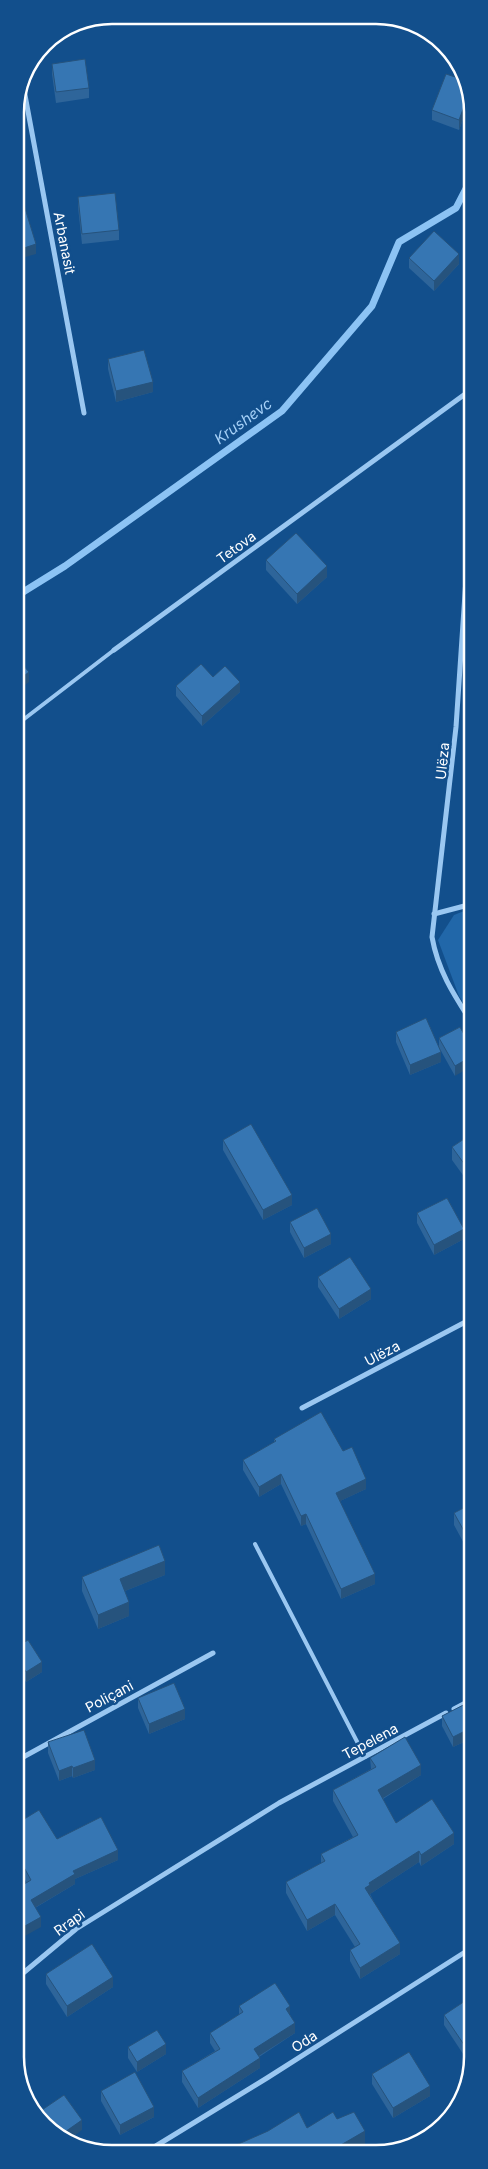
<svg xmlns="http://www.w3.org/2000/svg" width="488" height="2169" font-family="Inter,sans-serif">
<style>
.green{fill:#2167a9}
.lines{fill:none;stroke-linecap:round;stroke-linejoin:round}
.stream{stroke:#8cc3f4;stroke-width:7}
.service{stroke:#9ac7f1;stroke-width:4}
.minor{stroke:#9ac7f1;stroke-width:5}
.wall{fill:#2e659a}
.shaded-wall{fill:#26537d}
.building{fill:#3676b3;stroke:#26537d}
.labels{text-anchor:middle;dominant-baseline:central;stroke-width:5;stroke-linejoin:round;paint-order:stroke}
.street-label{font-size:14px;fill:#fff;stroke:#124f8c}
.water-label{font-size:15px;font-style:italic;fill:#a6d1f8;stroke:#124f8c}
.rim{fill:none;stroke:#fff;stroke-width:2.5}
</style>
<rect width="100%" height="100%" fill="#124f8c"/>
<path class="green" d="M472 908V1016L459 996 438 940 454 915Z"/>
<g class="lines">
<path class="stream" d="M15 597 65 566 282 411 372 306 399 242 456 208 472 177"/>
<g class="service">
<path d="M15 726 114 650"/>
<path d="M255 1544 365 1757"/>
</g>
<g class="minor">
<path d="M22 79 84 413"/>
<path d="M472 490 456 727 432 937C438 971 454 995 472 1023"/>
<path d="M114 650 472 389"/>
<path d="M434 914 472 904"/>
<path d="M302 1408 473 1318"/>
<path d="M454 1709 473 1699"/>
<path d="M16 1761 213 1653"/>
<path d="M16 1979 76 1929 279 1803 446 1713"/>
<path d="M146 2152 267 2078 473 1947"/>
</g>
</g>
<g class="wall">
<path d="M52 64 89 88V98L56 103 52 74Z"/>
<path d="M464 80 471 97 459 130 432 120V110Z"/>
<path d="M78 197 119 230V240L82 244 78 207Z"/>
<path d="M409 258 459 264 434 291 409 268Z"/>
<path d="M108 359 153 392 116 402 108 369Z"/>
<path d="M266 560 327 577 297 604 266 570Z"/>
<path d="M213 677 240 692 202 726 176 696V686Z"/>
<path d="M460 1027 455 1076 441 1051V1062L410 1075 396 1042V1032L439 1048V1038Z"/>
<path d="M473 1120V1189L452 1160V1147L468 1136V1123Z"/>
<path d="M223 1140 292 1205 263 1220 223 1150Z"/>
<path d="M417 1213 464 1239 434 1255 417 1223Z"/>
<path d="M290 1222 331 1244 304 1258 290 1232Z"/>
<path d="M318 1277 371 1299 339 1319 318 1287Z"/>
<path d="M274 1439 343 1451 366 1489 340 1501 375 1584 341 1599 306 1524 301 1526 281 1484 259 1497 243 1470V1460L274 1442Z"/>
<path d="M473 1503V1560L454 1525V1513Z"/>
<path d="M165 1575 125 1591 129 1616 98 1629 82 1591V1577Z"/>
<path d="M473 1575V1599L468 1590V1578Z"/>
<path d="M16 1647 42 1672 26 1682 21 1673 16 1676Z"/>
<path d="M138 1698 185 1719 149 1734 138 1708Z"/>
<path d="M473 1700V1738L453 1747 442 1726V1716Z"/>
<path d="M48 1742 95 1770 73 1778 72 1776 59 1781 48 1753Z"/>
<path d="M370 1758 421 1775 383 1799 396 1823 454 1844 421 1866 419 1862 370 1894 400 1954 360 1979 350 1961V1950L355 1947 335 1915 307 1931 286 1893V1882L321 1863V1854L353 1837 333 1801V1790L371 1769Z"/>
<path d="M16 1824 57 1839 118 1860 75 1879V1884L35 1908 41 1927 27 1883 16 1863Z"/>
<path d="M473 1845V1872L465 1860V1850Z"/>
<path d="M46 1974 113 1987 67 2017 46 1984Z"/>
<path d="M239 2006 290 2015 295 2033 259 2057 260 2068 198 2108 182 2082V2071L215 2051 210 2043V2033L239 2015Z"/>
<path d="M473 2006V2063L471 2066 444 2025V2015Z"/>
<path d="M128 2047 166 2054 137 2072 128 2058Z"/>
<path d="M372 2074 430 2096 393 2118 372 2084Z"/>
<path d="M101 2091 154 2117 120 2135 101 2101Z"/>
<path d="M337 2119 365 2144 349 2153H218Z"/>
</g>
<g class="shaded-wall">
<path d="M469 93 471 97 459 130V120Z"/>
<path d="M36 244V254L15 260V251Z"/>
<path d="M459 254V264L434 291V281Z"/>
<path d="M153 382V392L116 402V391Z"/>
<path d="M17 386V396L15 397V387Z"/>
<path d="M327 566V577L297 604V594Z"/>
<path d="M29 672V682L15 693V683Z"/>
<path d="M240 682V692L202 726V716Z"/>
<path d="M441 1052V1062L410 1075V1065Z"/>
<path d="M472 1056V1066L455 1076V1066Z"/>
<path d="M292 1195V1205L263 1220V1210Z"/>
<path d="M464 1229V1239L434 1255V1245Z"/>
<path d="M331 1234V1244L304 1258V1248Z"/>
<path d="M371 1289V1299L339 1319V1309Z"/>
<path d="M281 1474V1484L259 1497V1487Z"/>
<path d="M366 1479V1489L336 1503V1493Z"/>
<path d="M306 1514V1524L301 1526V1516Z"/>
<path d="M165 1561V1575L120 1593V1579Z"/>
<path d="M375 1574V1584L341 1599V1589Z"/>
<path d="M129 1602V1616L98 1629V1615Z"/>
<path d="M42 1662V1672L26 1682V1672Z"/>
<path d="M21 1663V1673L16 1676V1666Z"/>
<path d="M185 1709V1719L149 1734V1724Z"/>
<path d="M473 1727V1738L453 1747V1737Z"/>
<path d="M95 1760V1770L73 1778V1768Z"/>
<path d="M421 1765V1775L378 1801V1790Z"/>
<path d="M72 1766V1776L59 1781V1771Z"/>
<path d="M454 1833V1844L421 1866V1855Z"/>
<path d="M118 1850V1860L75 1879V1884L31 1910V1900L73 1871Z"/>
<path d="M419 1851V1862L370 1894V1896L365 1888 369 1883Z"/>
<path d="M335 1904V1915L307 1931V1920Z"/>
<path d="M41 1917V1927L16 1941V1931Z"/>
<path d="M400 1943V1954L360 1979V1968Z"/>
<path d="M113 1977V1987L67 2017V2006Z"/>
<path d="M290 2006V2016L286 2009Z"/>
<path d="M295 2023V2033L254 2059V2049Z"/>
<path d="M166 2044V2054L137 2072V2062Z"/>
<path d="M260 2058V2068L198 2108V2098Z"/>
<path d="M430 2086V2096L393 2118V2108Z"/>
<path d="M154 2107V2117L120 2135V2125Z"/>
<path d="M82 2120V2130L70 2139 62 2134Z"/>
<path d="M365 2131V2144L349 2153H327Z"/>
<path d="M322 2147V2153H311Z"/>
</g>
<g class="building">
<path d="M85 59 89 88 56 92 52 64Z"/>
<path d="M446 74 464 80 469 93 459 120 432 110Z"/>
<path d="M15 162 20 193 23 192 24 205 36 244 15 251Z"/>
<path d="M115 193 119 230 82 234 78 197Z"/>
<path d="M434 231 459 254 434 281 409 258Z"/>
<path d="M144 350 153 382 116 391 108 359Z"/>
<path d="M296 533 327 566 297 594 266 560Z"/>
<path d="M15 656 29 672 15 683Z"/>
<path d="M201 664 213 677 225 666 240 682 202 716 176 686Z"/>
<path d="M426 1018 441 1052 410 1065 396 1032Z"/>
<path d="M460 1027 472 1049V1056L455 1066 439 1038Z"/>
<path d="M473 1120V1131L468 1123Z"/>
<path d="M251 1124 292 1195 263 1210 223 1140Z"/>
<path d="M473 1133V1176L452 1147Z"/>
<path d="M447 1198 464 1229 434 1245 417 1213Z"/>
<path d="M317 1208 331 1234 304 1248 290 1222Z"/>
<path d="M350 1257 371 1289 339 1309 318 1277Z"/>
<path d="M321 1412 343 1451 352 1447 366 1479 336 1493 375 1574 341 1589 306 1514 301 1516 281 1474 259 1487 243 1460 276 1441 274 1439Z"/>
<path d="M473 1503V1547L454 1513Z"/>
<path d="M159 1545 165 1561 120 1579 129 1602 98 1615 82 1577Z"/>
<path d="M473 1575V1586L468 1578Z"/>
<path d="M28 1640 42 1662 26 1672 21 1663 16 1666V1647Z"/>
<path d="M174 1683 185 1709 149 1724 138 1698Z"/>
<path d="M473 1700V1727L453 1737 442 1716Z"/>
<path d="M84 1730 95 1760 73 1768 72 1766 59 1771 48 1742Z"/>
<path d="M405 1737 421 1765 378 1790 396 1823 432 1799 454 1833 421 1855 419 1851 369 1883 370 1885 365 1888 400 1943 360 1968 350 1950 360 1944 335 1904 307 1920 286 1882 325 1861 321 1854 358 1835 333 1790 376 1767 370 1758Z"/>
<path d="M39 1810 57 1839 101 1817 118 1850 73 1871 75 1874 31 1900 41 1917 16 1931V1889L31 1880 16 1853V1824Z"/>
<path d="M473 1845V1862L465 1850Z"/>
<path d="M92 1944 113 1977 67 2006 46 1974Z"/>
<path d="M275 1983 290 2006 286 2009 295 2023 254 2049 260 2058 198 2098 182 2071 220 2049 210 2033 243 2012 239 2006Z"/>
<path d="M468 1999 473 2006V2058L444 2015Z"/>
<path d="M157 2030 166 2044 137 2062 128 2047Z"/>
<path d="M409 2052 430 2086 393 2108 372 2074Z"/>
<path d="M135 2072 154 2107 120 2125 101 2091Z"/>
<path d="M64 2095 82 2120 62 2134 39 2121 36 2114Z"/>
<path d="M299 2112 307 2128 333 2112 337 2119 354 2112 365 2131 327 2153H325L322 2147 311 2153H218L268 2131Z"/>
</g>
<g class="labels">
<g class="street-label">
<text transform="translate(65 243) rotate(79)">Arbanasit</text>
<text transform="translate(236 547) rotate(-36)">Tetova</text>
<text transform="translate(442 761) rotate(-84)">Ulëza</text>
<text transform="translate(382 1353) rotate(-28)">Ulëza</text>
<text transform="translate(109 1696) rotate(-28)">Poliçani</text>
<text transform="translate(370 1741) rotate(-28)">Tepelena</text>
<text transform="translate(69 1922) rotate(-36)">Rrapi</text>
<text transform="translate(304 2041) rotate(-33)">Oda</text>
</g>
<g class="water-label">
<text transform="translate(243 421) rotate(-36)">Krushevc</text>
</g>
</g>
<path d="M0 0H488V2169H0ZM112 24H376A88 88 0 0 1 464 112V2057A88 88 0 0 1 376 2145H112A88 88 0 0 1 24 2057V112A88 88 0 0 1 112 24Z" fill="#124f8c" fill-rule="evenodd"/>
<path class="rim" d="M112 24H376A88 88 0 0 1 464 112V2057A88 88 0 0 1 376 2145H112A88 88 0 0 1 24 2057V112A88 88 0 0 1 112 24Z"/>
</svg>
